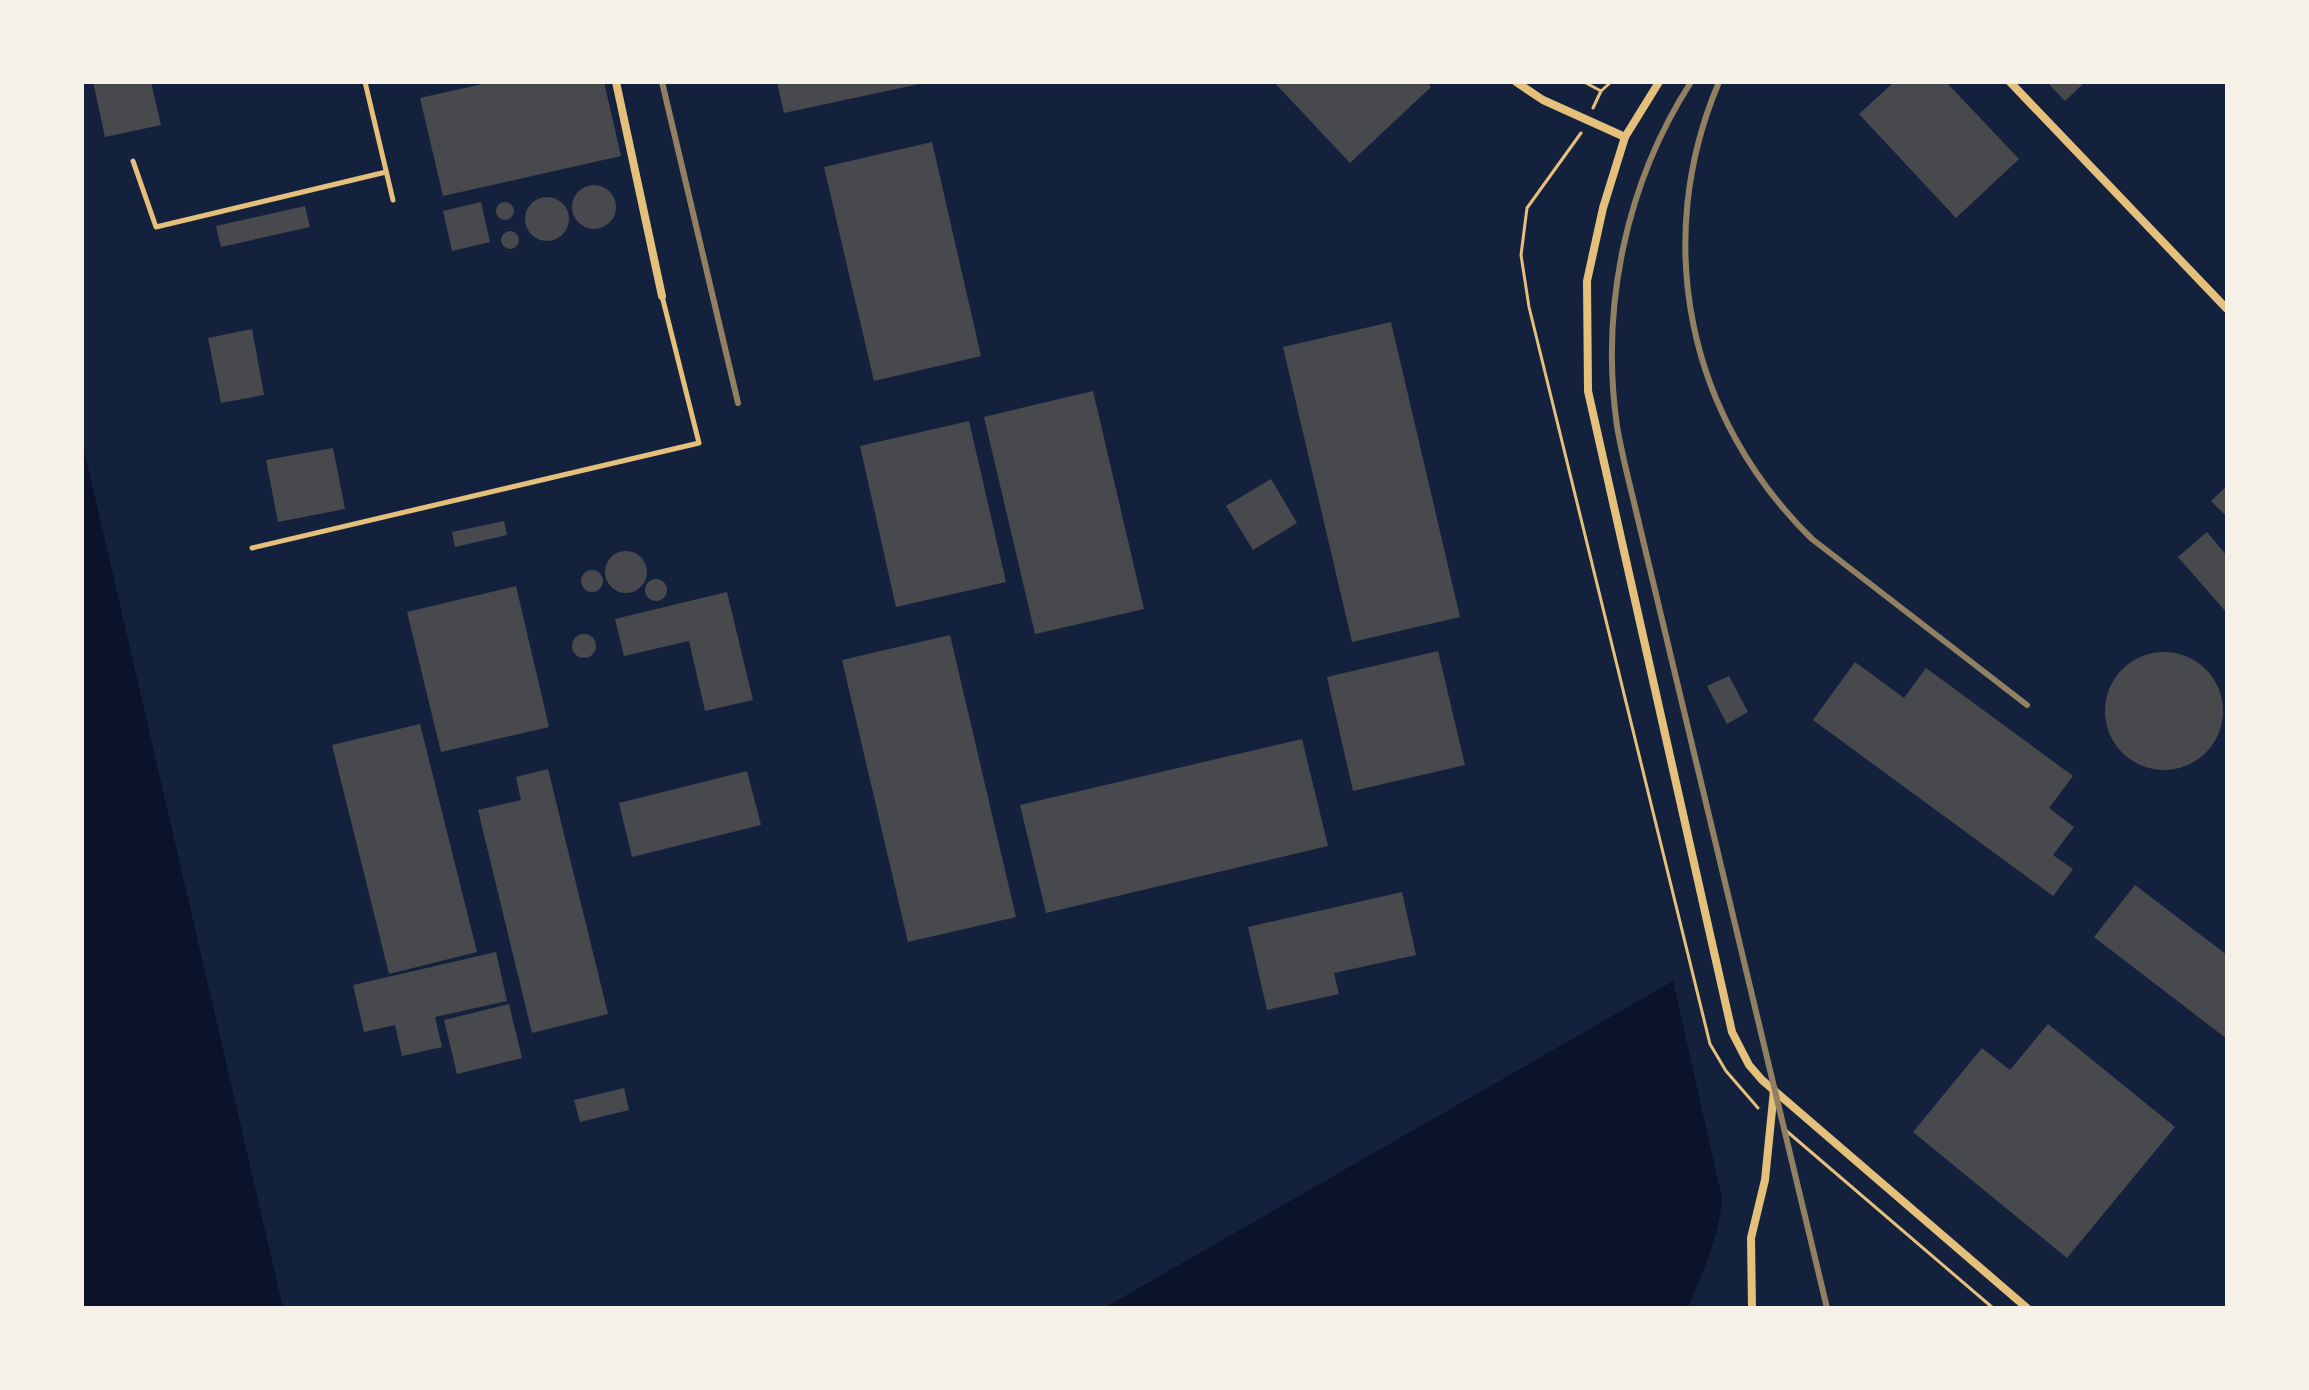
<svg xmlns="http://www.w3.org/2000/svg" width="2309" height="1390" font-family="'Archivo Narrow',sans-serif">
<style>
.water{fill:#0b132b}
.building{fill:#48494c}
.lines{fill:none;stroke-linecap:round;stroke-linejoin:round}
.path{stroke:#e5c07b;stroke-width:3}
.service{stroke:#e5c07b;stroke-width:5}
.minor{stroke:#e5c07b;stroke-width:8}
.rail{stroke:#918062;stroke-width:6}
</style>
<rect width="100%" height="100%" fill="#14213d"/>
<g class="water">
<path d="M82 441 283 1308H82Z"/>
<path d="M1673 981 1722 1198C1720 1236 1702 1273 1688 1308H1104Z"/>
</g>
<g class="building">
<path d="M93 82H151L161 125 105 137Z"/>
<path d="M491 82H604L621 156 443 196 420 98Z"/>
<path d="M777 82H924V83L784 113Z"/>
<path d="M1274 82H1427L1431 87 1350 163Z"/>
<path d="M1894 82H1946L2019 159 1956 218 1859 114Z"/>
<path d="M2047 82H2085L2065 101Z"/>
<path d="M932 142 981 356 874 381 824 167Z"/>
<circle cx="594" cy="207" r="22"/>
<circle cx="547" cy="219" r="22"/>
<circle cx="505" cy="211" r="9"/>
<path d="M481 202 490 242 452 251 443 211Z"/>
<path d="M305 206 310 227 221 247 216 226Z"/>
<circle cx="510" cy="240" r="9"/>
<path d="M1391 322 1460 617 1352 642 1283 347Z"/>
<path d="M252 329 264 395 221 403 208 338Z"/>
<path d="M1093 391 1144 609 1035 634 984 417Z"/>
<path d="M969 421 1006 582 896 607 860 446Z"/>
<path d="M333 448 345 509 278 522 266 460Z"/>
<path d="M1271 479 1297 523 1253 550 1226 506Z"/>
<path d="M2227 486V517L2211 501Z"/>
<path d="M504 521 507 535 455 547 452 532Z"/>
<path d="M2207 532 2227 556V613L2178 557Z"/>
<circle cx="626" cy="572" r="21"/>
<circle cx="592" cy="581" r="11"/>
<circle cx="656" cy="590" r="11"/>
<path d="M516 586 549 727 441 752 407 612Z"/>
<path d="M727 592 753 700 705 711 689 641 624 656 615 619Z"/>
<circle cx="584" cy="646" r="12"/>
<path d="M950 635 1016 917 908 942 842 660Z"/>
<path d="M1438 651 1465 765 1353 791 1327 677Z"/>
<circle cx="2164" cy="711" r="59"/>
<path d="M1855 662 1904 698 1926 668 2073 776 2049 808 2074 827 2053 855 2073 869 2053 896 1813 720Z"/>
<path d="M1729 676 1748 712 1727 724 1707 686Z"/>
<path d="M420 724 477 952 389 974 332 745Z"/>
<path d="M1302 739 1328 846 1046 913 1020 805Z"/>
<path d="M548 769 608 1014 532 1033 478 810 521 800 516 777Z"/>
<path d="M747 771 761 825 632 857 619 803Z"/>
<path d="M2135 885 2227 955V1039L2094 937Z"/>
<path d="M1402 892 1416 955 1334 973 1339 994 1267 1010 1248 927Z"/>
<path d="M496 952 507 1001 435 1017 442 1047 402 1056 395 1025 364 1032 353 985Z"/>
<path d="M509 1004 522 1058 457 1074 444 1020Z"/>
<path d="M2048 1024 2175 1127 2067 1258 1913 1132 1982 1048 2010 1070Z"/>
<path d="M624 1088 629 1110 580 1122 574 1100Z"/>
</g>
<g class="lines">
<g class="path">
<path d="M1584 82 1601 91 1611 82"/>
<path d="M1593 108 1601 91"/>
<path d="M1581 133 1527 208 1521 255 1529 307 1710 1044 1726 1071 1758 1108"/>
<path d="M1783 1128 1993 1308"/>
</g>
<g class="service">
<path d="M365 82 393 200"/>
<path d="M133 161 156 227 386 172"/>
<path d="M252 548 699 443 662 296"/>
</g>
<g class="minor">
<path d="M616 82 662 296"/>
<path d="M1516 82 1543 100 1625 137"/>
<path d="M1659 82 1625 137 1603 208 1587 281 1588 391 1732 1032 1749 1065 1762 1080 2027 1308"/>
<path d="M2010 82 2227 309"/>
<path d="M1752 1308 1751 1238 1765 1180 1774 1090"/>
</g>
<g class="rail">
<path d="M662 82 738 403"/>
<path d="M1691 82C1626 183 1600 307 1617 426 1622 456 1630 485 1637 515L1827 1308"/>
<path d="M1719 82C1651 242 1688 418 1812 539L2027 705"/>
</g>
</g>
<rect width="2309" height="1390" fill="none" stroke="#f6f1e7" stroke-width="168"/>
</svg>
